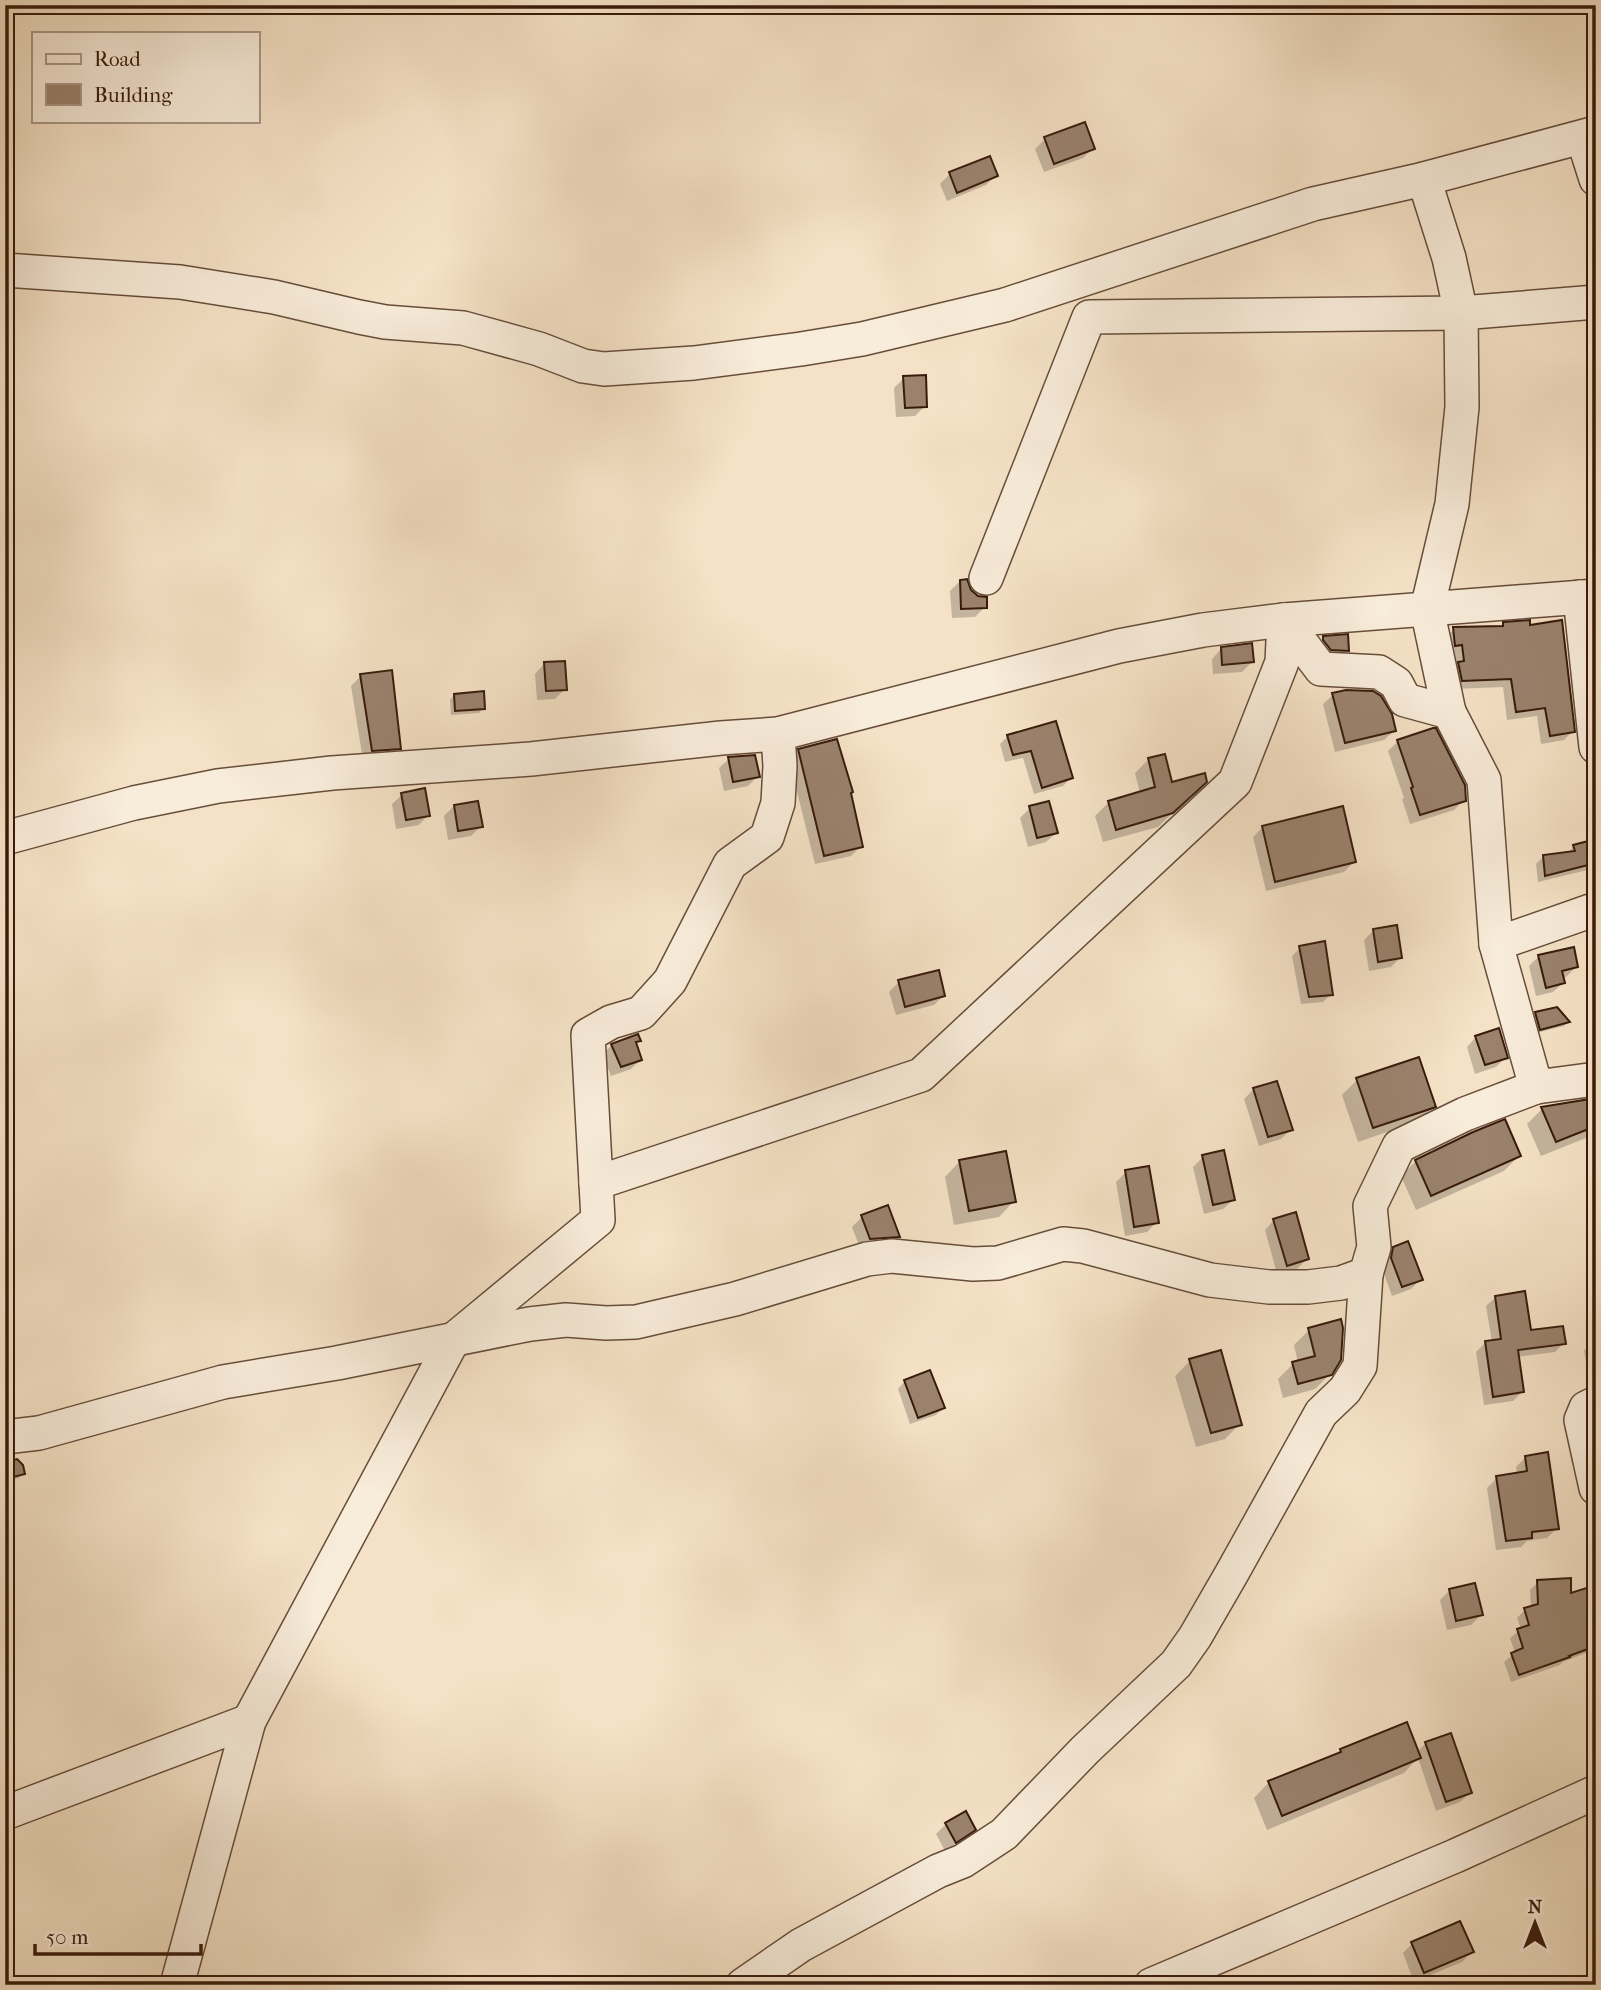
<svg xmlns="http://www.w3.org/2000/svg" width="1601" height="1990" font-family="'IM FELL French Canon',serif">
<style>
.shadow{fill:#0003}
.building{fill:#9a826d;stroke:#381b0c;stroke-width:2}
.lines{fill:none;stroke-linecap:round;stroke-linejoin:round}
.minor-casing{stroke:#674d3a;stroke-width:36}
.minor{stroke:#f8ecda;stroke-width:33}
</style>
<rect width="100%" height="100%" fill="#f5e2c6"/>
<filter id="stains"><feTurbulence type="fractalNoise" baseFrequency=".00286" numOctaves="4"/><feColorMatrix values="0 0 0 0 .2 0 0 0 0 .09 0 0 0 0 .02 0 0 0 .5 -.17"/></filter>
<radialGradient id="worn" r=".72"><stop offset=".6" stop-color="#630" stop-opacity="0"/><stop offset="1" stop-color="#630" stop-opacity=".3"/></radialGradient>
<g class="shadow">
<path d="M1045 139 1093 148 1083 158 1044 172 1035 149Z"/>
<path d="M950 174 996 175 986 185 947 201 940 184Z"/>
<path d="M904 378 925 406 915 416 896 417 894 388Z"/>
<path d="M960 581 985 607 975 617 952 618 950 591Z"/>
<path d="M1504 624 1573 731 1564 740 1541 744 1537 716 1507 720 1503 687 1454 689 1445 638 1454 629 1500 627Z"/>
<path d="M1324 638 1347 651 1338 660 1314 648Z"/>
<path d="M1221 649 1252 662 1242 672 1213 674 1212 659Z"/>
<path d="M544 664 565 689 555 699 537 700 535 674Z"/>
<path d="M361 676 399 748 390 758 363 760 351 686Z"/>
<path d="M454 695 483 708 479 713 451 715 450 700Z"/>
<path d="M1333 695 1394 731 1384 740 1335 752 1323 704Z"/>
<path d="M1054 723 1071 778 1063 786 1034 794 1023 758 1005 762 1000 744 1008 736Z"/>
<path d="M1435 730 1464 800 1454 810 1410 824 1402 799 1404 798 1388 751 1397 742Z"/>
<path d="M799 750 849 794 861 846 851 856 815 864 789 760Z"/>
<path d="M729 759 758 776 748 786 724 791 719 768Z"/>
<path d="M1149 759 1171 784 1191 795 1158 827 1103 842 1095 816 1109 802 1140 793 1135 773Z"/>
<path d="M402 795 428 815 419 825 396 829 392 804Z"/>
<path d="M454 806 481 826 471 836 448 840 444 816Z"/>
<path d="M1030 808 1056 833 1046 842 1028 847 1020 818Z"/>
<path d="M1263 827 1354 862 1344 872 1266 891 1253 837Z"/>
<path d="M1574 846 1596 851V868L1538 882 1536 864 1544 856 1567 854Z"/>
<path d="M1374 930 1400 958 1391 967 1369 971 1364 940Z"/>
<path d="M1300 948 1331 994 1323 1002 1301 1004 1292 956Z"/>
<path d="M1539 956 1576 967 1566 977H1562L1563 983 1553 992 1536 996 1529 966Z"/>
<path d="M899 982 944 995 934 1005 896 1015 889 992Z"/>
<path d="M1596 1005V1025L1594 1026 1588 1013Z"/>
<path d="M1536 1014 1568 1022 1564 1026 1536 1033 1532 1018Z"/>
<path d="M1476 1037 1506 1057 1496 1067 1475 1074 1467 1047Z"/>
<path d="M639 1040 635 1044 640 1060 631 1069 611 1076 602 1055 612 1045Z"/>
<path d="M1357 1080 1434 1106 1419 1121 1358 1142 1342 1095Z"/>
<path d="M1254 1089 1291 1129 1281 1139 1259 1146 1244 1099Z"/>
<path d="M1596 1100V1134L1541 1156 1527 1124 1542 1109Z"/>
<path d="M1519 1156 1504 1171 1416 1210 1401 1176 1416 1161Z"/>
<path d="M1203 1157 1233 1200 1223 1209 1204 1214 1193 1167Z"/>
<path d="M960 1161 1014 1201 999 1217 954 1225 945 1177Z"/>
<path d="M1126 1172 1157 1222 1147 1232 1125 1236 1116 1182Z"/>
<path d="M862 1217 898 1237 889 1247 860 1248 852 1227Z"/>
<path d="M1274 1220 1307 1259 1297 1269 1277 1274 1265 1230Z"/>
<path d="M1394 1248 1421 1279 1411 1289 1392 1296 1382 1268 1384 1258Z"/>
<path d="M1496 1297 1530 1332 1564 1343 1555 1352 1517 1357 1522 1392 1513 1401 1484 1405 1476 1352 1485 1343 1492 1342 1486 1306Z"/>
<path d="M1309 1330 1330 1374 1315 1389 1283 1398 1278 1379 1293 1364 1298 1363 1294 1345Z"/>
<path d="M1596 1345V1385L1591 1386 1584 1351 1588 1346Z"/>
<path d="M1190 1361 1240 1424 1225 1439 1196 1447 1175 1376Z"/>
<path d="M905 1381 943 1408 936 1415 910 1424 898 1389Z"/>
<path d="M1526 1457 1557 1528 1547 1538 1527 1541 1521 1547 1496 1550 1487 1488 1497 1478 1517 1475 1516 1467Z"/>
<path d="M5 1468 23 1473 19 1478 8 1481 5 1479Z"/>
<path d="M1538 1582 1570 1596 1596 1587V1649L1563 1662 1560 1665 1511 1682 1504 1662 1515 1653 1510 1638 1521 1629 1517 1618 1525 1610 1531 1608 1530 1590Z"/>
<path d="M1450 1590 1481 1615 1471 1625 1447 1630 1440 1600Z"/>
<path d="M1426 1743 1470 1793 1460 1802 1436 1811 1418 1758 1404 1773 1267 1830 1254 1798 1269 1782 1334 1757 1341 1750 1417 1752Z"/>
<path d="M946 1824 974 1829 964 1839 945 1851 936 1834Z"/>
<path d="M1412 1944 1472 1952 1462 1962 1414 1982 1403 1953Z"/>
</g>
<g class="building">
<path d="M1085 122 1095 149 1054 164 1044 137Z"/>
<path d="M990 156 998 176 957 193 949 172Z"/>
<path d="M926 375 927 407 905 408 903 376Z"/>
<path d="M967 579 971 590 978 596 987 597V608L961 609 960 580Z"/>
<path d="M1530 620V625L1562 620 1575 732 1550 736 1545 708 1516 712 1511 679 1462 681 1458 662 1464 661 1462 645 1455 646 1453 627 1503 626V622Z"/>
<path d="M1348 634 1349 651 1331 650 1323 640V636Z"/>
<path d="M1252 643 1254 662 1222 665 1221 647Z"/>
<path d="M565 661 567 690 546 691 544 662Z"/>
<path d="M392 670 401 749 372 751 360 674Z"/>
<path d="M1346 690 1373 691 1381 696 1392 714 1396 731 1345 743 1332 693Z"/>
<path d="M484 691 485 709 455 711 454 694Z"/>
<path d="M1056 721 1073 778 1042 788 1031 751 1013 755 1007 735Z"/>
<path d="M1433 728H1436L1465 785 1466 801 1420 815 1411 788 1413 787 1397 740Z"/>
<path d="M837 739 853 792 851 793 863 847 824 856 798 749Z"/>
<path d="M1165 754 1172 782 1205 773 1207 782 1173 813 1116 830 1108 801 1155 787 1148 758Z"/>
<path d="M755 755 760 777 733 782 728 757Z"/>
<path d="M425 788 430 816 406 820 401 793Z"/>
<path d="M478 801 483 827 458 831 454 805Z"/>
<path d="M1049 801 1058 833 1037 838 1029 806Z"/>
<path d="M1343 806 1356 862 1275 882 1262 826Z"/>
<path d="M1592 840 1594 849H1596V863L1545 876 1543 855 1575 851 1573 845Z"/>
<path d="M1397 925 1402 958 1378 962 1373 929Z"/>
<path d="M1325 941 1333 995 1309 997 1299 946Z"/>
<path d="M1574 947 1578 967 1562 971 1565 983 1546 988 1538 955Z"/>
<path d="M939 970 945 996 905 1007 898 980Z"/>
<path d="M1557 1007 1570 1022 1540 1030 1535 1012Z"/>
<path d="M1499 1028 1508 1058 1485 1065 1475 1036Z"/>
<path d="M638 1034 641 1041 636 1042 642 1060 621 1067 611 1044Z"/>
<path d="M1419 1057 1436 1107 1373 1128 1356 1078Z"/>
<path d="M1277 1081 1293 1130 1268 1137 1253 1088Z"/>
<path d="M1596 1098V1126L1556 1142 1541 1107Z"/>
<path d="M1505 1119 1521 1156 1431 1196 1415 1160 1473 1132Z"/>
<path d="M1224 1150 1235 1200 1213 1205 1202 1155Z"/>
<path d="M1006 1151 1016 1202 969 1211 959 1160Z"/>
<path d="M1149 1166 1159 1223 1134 1227 1125 1170Z"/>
<path d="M888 1205 900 1237 870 1239 861 1215Z"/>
<path d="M1296 1212 1309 1259 1287 1266 1273 1219Z"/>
<path d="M1408 1241 1423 1280 1402 1287 1391 1258 1393 1247Z"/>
<path d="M1525 1291 1531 1330 1563 1326 1566 1344 1518 1350 1524 1392 1493 1397 1485 1341 1501 1339 1495 1296Z"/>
<path d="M1341 1319 1343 1328 1341 1360 1332 1375 1298 1384 1292 1362 1315 1356 1308 1328Z"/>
<path d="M1221 1350 1242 1425 1211 1433 1189 1359Z"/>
<path d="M930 1370 945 1408 918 1418 904 1380Z"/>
<path d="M1548 1452 1559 1529 1532 1532V1538L1506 1541 1496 1476 1527 1471 1525 1456Z"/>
<path d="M17 1459 23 1465 25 1474 13 1477 5 1473V1465L10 1461Z"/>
<path d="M1571 1578V1593L1596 1585V1646L1569 1656 1570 1657 1519 1675 1511 1653 1523 1648 1517 1629 1529 1625 1524 1608 1538 1604 1537 1580Z"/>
<path d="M1475 1583 1483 1615 1456 1621 1449 1589Z"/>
<path d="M1407 1722 1421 1758 1282 1816 1268 1781 1341 1752 1340 1749Z"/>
<path d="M1451 1733 1472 1793 1446 1802 1425 1742Z"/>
<path d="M966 1811 976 1830 956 1843 945 1823Z"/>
<path d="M1460 1921 1474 1952 1424 1973 1411 1942Z"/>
</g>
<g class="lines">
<defs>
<g id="minor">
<path d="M1583 138 1596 179"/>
<path d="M1424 179 1449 258 1461 313 1462 407 1452 504 1427 609 1449 712"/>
<path d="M5 270 180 282 274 297 359 317 385 322 463 328 539 349 583 366 604 369 694 363 801 349 862 339 1005 305 1313 204 1424 179 1596 133"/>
<path d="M986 578 1089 317 1461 313 1596 302"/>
<path d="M1580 597 1596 747"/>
<path d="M1284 620 1321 669 1379 672 1396 683 1405 700 1449 712 1484 780 1496 944 1536 1087"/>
<path d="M5 838 134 803 218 786 332 773 531 759 721 738 778 734 1119 646 1203 630 1284 620 1596 596"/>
<path d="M1496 944 1596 909"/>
<path d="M596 1183 921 1075 1235 782 1282 662 1284 620"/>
<path d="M1596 1403 1586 1408 1581 1420 1596 1488"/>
<path d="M5 1437 39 1433 223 1382 337 1363 530 1324 566 1320 606 1323 636 1322 735 1299 867 1259 892 1256 973 1264 998 1263 1063 1244 1083 1246 1210 1280 1269 1287H1308L1341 1283 1366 1274 1374 1247 1370 1206 1399 1146 1465 1114 1536 1087 1596 1079"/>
<path d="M5 1813 249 1721"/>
<path d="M177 1985 249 1721 453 1340 598 1220 588 1035 611 1022 641 1013 670 981 730 864 767 837 778 803 780 766 778 734"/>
<path d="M743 1985 801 1945 938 1871 963 1861 1004 1834 1085 1750 1176 1664 1195 1637 1232 1573 1321 1413 1345 1390 1360 1366 1366 1274"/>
<path d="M1151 1985 1455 1856 1596 1792"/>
</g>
</defs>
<use href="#minor" class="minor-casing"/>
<use href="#minor" class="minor"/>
</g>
<rect width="1601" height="1990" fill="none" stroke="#f5e2c6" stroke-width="28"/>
<rect x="7" y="7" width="1587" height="1976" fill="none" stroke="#381b0c" stroke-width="3.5"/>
<rect x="14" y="14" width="1573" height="1962" fill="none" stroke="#381b0c" stroke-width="2"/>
<rect x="32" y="32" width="228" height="91" fill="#f8ecda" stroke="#ab9888" stroke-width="2"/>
<rect x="46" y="54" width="35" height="10" fill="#f8ecda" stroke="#ab9888" stroke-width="2"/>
<text x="94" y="66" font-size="21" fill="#381b0c">Road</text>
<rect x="46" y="84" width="35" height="21" fill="#9a826d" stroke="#ab9888" stroke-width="2"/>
<text x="94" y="102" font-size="21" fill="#381b0c">Building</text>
<g transform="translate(1535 1923)" stroke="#f8ecda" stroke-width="5" paint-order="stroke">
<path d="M0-5L12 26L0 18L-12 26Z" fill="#381b0c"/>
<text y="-10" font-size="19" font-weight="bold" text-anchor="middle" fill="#381b0c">N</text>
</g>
<path d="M35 1944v10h166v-10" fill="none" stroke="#381b0c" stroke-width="3.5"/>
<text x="46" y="1944" font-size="21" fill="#381b0c" stroke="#f8ecda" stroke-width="5" paint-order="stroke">50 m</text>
<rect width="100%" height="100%" filter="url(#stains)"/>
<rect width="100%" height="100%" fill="url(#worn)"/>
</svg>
